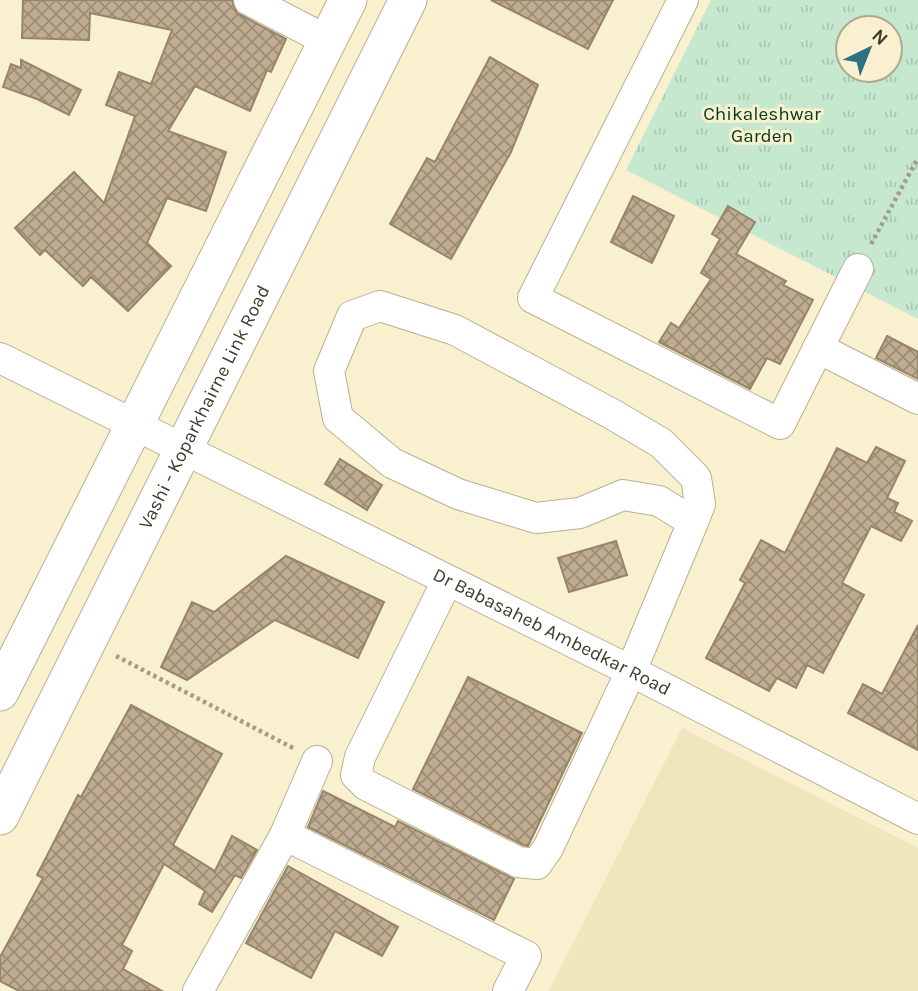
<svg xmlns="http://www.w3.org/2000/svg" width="918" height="991" font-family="Karla,sans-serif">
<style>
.built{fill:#f0e6be}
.grass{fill:url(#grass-tufts);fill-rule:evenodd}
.building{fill:url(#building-cross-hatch);stroke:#97856b;stroke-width:2}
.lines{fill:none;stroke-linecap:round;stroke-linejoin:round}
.minor-casing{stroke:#b8b192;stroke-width:32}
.major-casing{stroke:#b8b192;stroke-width:39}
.path{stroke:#a49e86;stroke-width:4.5;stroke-dasharray:3.5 3.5;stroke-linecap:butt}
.minor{stroke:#fff;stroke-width:30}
.major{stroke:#fff;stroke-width:37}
.labels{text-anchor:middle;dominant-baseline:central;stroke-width:6;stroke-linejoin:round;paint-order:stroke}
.park-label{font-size:19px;fill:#003a1d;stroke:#f8f0cf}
.street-label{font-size:19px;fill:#3f3c2f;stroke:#f8f0cf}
</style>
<defs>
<pattern id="grass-tufts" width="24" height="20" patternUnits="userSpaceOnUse" patternTransform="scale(1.75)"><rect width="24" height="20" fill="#c5e8cf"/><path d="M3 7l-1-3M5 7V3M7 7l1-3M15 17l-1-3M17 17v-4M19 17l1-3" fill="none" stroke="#aac8b2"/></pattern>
<pattern id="building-cross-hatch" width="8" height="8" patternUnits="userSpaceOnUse" patternTransform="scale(1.75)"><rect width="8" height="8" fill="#bfac91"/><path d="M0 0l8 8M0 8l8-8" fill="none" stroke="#9d8d77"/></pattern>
</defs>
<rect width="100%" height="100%" fill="#f8f0cf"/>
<path class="built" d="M682 728 918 848V991H549Z"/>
<path class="grass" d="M711 0H918V319L626 170ZM848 28H890V70H848Z"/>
<g class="building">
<path d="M23 0H232L237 13 286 39 271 72 267 70 250 111 195 86 168 131 226 152 206 211 167 198 147 243 171 266 128 311 91 277 83 286 45 250 40 255 15 228 74 172 104 203 135 116 106 105 119 72 151 84 172 30 90 13 89 40 22 38Z"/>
<path d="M491 0H613L588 49Z"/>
<path d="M490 57 538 85 511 152 451 259 390 224 427 158 435 162Z"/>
<path d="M21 60 81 90 69 115 37 99 3 87 11 64 21 68Z"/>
<path d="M633 196 674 216 652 263 611 242Z"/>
<path d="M728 206 755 222 736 254 786 281 783 285 813 300 780 364 767 358 750 389 659 342 671 323 679 328 711 279 701 273 720 239 712 234Z"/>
<path d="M887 336 918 352V379L876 358Z"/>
<path d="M876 447 905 461 887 498 898 503 894 512 912 521 901 541 871 526 842 583 864 595 823 673 807 665 796 688 777 678 769 691 706 658 745 583 740 580 761 540 785 553 837 448 867 463Z"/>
<path d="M340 459 382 485 367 510 325 484Z"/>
<path d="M616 541 627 575 569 592 558 558Z"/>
<path d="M286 556 384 602 358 658 275 620 187 680 161 667 192 602 214 612Z"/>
<path d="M918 625V750L848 713 863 684 882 694Z"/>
<path d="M468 677 582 733 528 846 523 845 413 789Z"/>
<path d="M131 705 222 754 173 845 215 871 232 836 257 850 241 878 235 875 212 912 199 904 205 891 164 864 122 945 132 951 123 969 162 991H19L0 981V957L43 878 37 875 78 795 81 797Z"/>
<path d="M323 791 395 827 398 821 514 879 494 920 308 827Z"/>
<path d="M288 866 398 927 382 956 335 931 311 978 246 943Z"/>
</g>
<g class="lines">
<defs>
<g id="minor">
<path d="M249 0 328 41"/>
<path d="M683 0 533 298 780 424 858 269"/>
<path d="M818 348 918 399"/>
<path id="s1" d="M0 358 631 671 918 819"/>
<path d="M447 581 360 757 356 775 366 785 518 862 537 864 548 848 631 671 693 522 700 504 696 478 661 443 612 414 455 330 380 306 352 316 329 371 338 418 392 463 458 494 536 518 580 513 623 495 659 501 693 522"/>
<path d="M285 835 526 956 508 991"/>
<path d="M198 991 285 835 317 761"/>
</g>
<g id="major">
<path d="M0 692 348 0"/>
<path id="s2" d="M0 816 408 0"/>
</g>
</defs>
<use href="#minor" class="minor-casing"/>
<use href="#major" class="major-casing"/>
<g class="path">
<path d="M871 244 918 158"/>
<path d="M116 656 295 749"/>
</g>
<use href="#minor" class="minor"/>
<use href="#major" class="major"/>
</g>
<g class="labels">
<g class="park-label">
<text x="762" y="114">Chikaleshwar<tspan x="762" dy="22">Garden</tspan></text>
</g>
<g class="street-label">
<text stroke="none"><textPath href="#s2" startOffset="457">Vashi - Koparkhairne Link Road</textPath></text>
<text stroke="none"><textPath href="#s1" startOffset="616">Dr Babasaheb Ambedkar Road</textPath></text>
</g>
</g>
<g transform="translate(869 49) rotate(43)"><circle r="33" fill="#f8f0cf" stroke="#aea88f" stroke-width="2"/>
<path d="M0-5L12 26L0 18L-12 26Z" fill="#2c7280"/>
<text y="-10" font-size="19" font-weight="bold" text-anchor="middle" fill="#3f3c2f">N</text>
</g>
</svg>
